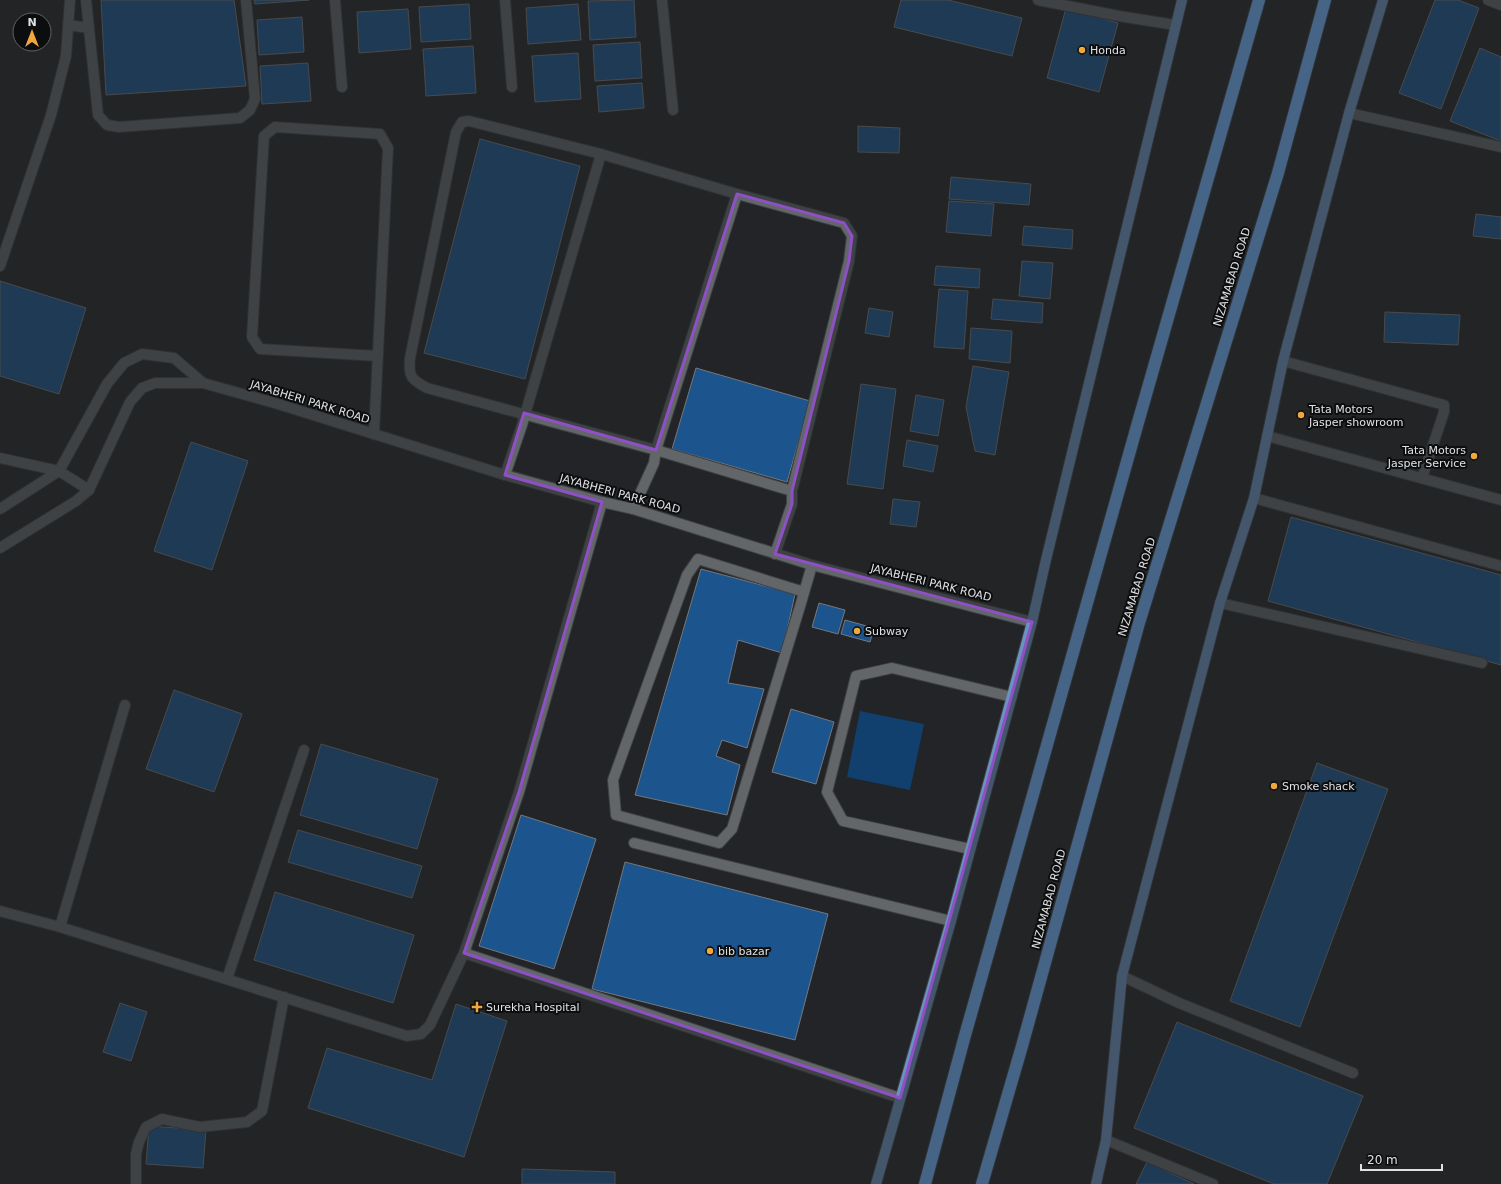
<svg xmlns="http://www.w3.org/2000/svg" width="1501" height="1184" font-family="'DejaVu Sans',sans-serif">
<style>
.green{fill:#11406f}
.building{fill:#1c548d;stroke:#75787b}
.lines{fill:none;stroke-linecap:round;stroke-linejoin:round}
.minor-casing{stroke:#3e4043;stroke-width:12}
.major-casing{stroke:#3e4043;stroke-width:12}
.highway-casing{stroke:#3e4043;stroke-width:14}
.minor{stroke:#636669;stroke-width:10}
.major{stroke:#6a93c1;stroke-width:10}
.highway{stroke:#6fb1fb;stroke-width:12}
.marked{fill:none;stroke:#8f50c6;stroke-width:3;stroke-linejoin:round}
.poi-dot{fill:#efa73e;stroke:#0c0d0e;stroke-width:1.5}
.labels{text-anchor:middle;dominant-baseline:central;stroke-width:4;stroke-linejoin:round;paint-order:stroke}
.poi-label{font-size:11px;fill:#e0e1e3;stroke:#0c0d0e;text-anchor:start}
.street-label{font-size:11px;fill:#e0e1e3;stroke:#0c0d0e}
</style>
<rect width="100%" height="100%" fill="#222427"/>
<path class="green" d="M860 711 924 724 910 790 847 777Z"/>
<g class="building">
<path d="M101 0H234L246 86 106 95Z"/>
<path d="M254 0H309L255 4Z"/>
<path d="M634 0 636 37 590 40 588 1Z"/>
<path d="M901 0H948L1022 18 1012 56 894 27Z"/>
<path d="M1435 0H1458L1479 8 1441 109 1399 93Z"/>
<path d="M469 4 471 39 421 42 419 7Z"/>
<path d="M578 4 581 40 528 44 526 8Z"/>
<path d="M1066 8 1118 23 1099 92 1047 78Z"/>
<path d="M408 9 411 49 359 53 357 12Z"/>
<path d="M302 17 304 52 259 55 257 20Z"/>
<path d="M640 42 642 78 595 81 593 45Z"/>
<path d="M473 46 476 93 426 96 423 49Z"/>
<path d="M1480 48 1501 57V141L1450 121Z"/>
<path d="M578 53 581 99 535 102 532 56Z"/>
<path d="M308 63 311 101 262 104 260 66Z"/>
<path d="M642 83 644 108 599 112 597 86Z"/>
<path d="M858 126 900 128 899 153 858 152Z"/>
<path d="M480 139 580 166 525 379 424 353Z"/>
<path d="M951 177 1031 184 1029 205 949 199Z"/>
<path d="M949 201 994 204 991 236 946 232Z"/>
<path d="M1476 214 1501 217V239L1473 236Z"/>
<path d="M1024 226 1073 230 1072 249 1022 245Z"/>
<path d="M1022 261 1053 263 1050 299 1019 296Z"/>
<path d="M936 266 980 269 979 288 934 285Z"/>
<path d="M0 281 86 308 59 394 0 376Z"/>
<path d="M939 289 968 291 964 349 934 347Z"/>
<path d="M993 299 1043 303 1042 323 991 319Z"/>
<path d="M869 308 893 312 889 337 865 333Z"/>
<path d="M1385 312 1460 315 1458 345 1384 342Z"/>
<path d="M971 328 1012 331 1010 363 969 359Z"/>
<path d="M973 366 1009 372 995 455 975 451 966 407Z"/>
<path d="M696 368 810 401 787 482 672 449Z"/>
<path d="M861 384 896 389 883 489 847 484Z"/>
<path d="M916 395 944 400 938 436 910 431Z"/>
<path d="M907 440 938 446 933 472 903 466Z"/>
<path d="M191 442 248 461 212 570 154 551Z"/>
<path d="M893 499 920 502 916 527 890 524Z"/>
<path d="M1291 517 1501 575V665L1268 601Z"/>
<path d="M701 569 795 594 782 653 738 640 728 683 764 689 747 748 722 740 716 756 740 765 727 815 635 795Z"/>
<path d="M819 603 845 610 838 634 812 627Z"/>
<path d="M845 620 874 628 870 642 841 634Z"/>
<path d="M174 690 242 714 214 792 146 769Z"/>
<path d="M791 709 834 722 816 784 772 772Z"/>
<path d="M321 744 438 779 417 849 300 815Z"/>
<path d="M1317 763 1388 789 1300 1027 1230 1001Z"/>
<path d="M521 815 596 839 554 969 479 946Z"/>
<path d="M298 830 422 866 412 898 288 862Z"/>
<path d="M625 862 828 914 795 1040 592 989Z"/>
<path d="M275 892 414 935 393 1003 254 960Z"/>
<path d="M120 1003 147 1012 131 1061 103 1052Z"/>
<path d="M456 1004 507 1021 464 1157 308 1108 327 1048 432 1080Z"/>
<path d="M1177 1022 1363 1096 1327 1184H1274L1134 1128Z"/>
<path d="M149 1126 206 1130 203 1168 146 1164Z"/>
<path d="M1147 1162 1194 1184H1136Z"/>
<path d="M522 1169 615 1172V1184H522Z"/>
</g>
<g class="lines">
<defs>
<g id="minor">
<path d="M86 0 98 115 107 125 119 127 240 118 250 110 255 99 246 0"/>
<path d="M335 0 342 87"/>
<path d="M505 0 512 87"/>
<path d="M662 0 673 110"/>
<path d="M1038 0 1119 16 1175 25"/>
<path d="M1488 0 1501 5"/>
<path d="M68 25 89 28"/>
<path d="M1349 113 1501 147"/>
<path d="M0 266 51 115 66 56 70 0"/>
<path d="M1283 361 1444 405V412L1422 478"/>
<path d="M374 434 388 148 380 134 275 127 264 136 252 337 260 349 378 356"/>
<path d="M1267 436 1501 500"/>
<path d="M0 458 59 471 89 490"/>
<path d="M505 475 522 425 601 154"/>
<path d="M1254 498 1501 566"/>
<path d="M0 509 59 471 107 384 124 363 142 354 174 358 203 383"/>
<path d="M633 509 654 463 656 450 737 194"/>
<path d="M0 548 76 501 89 490 130 402 142 388 155 383H203L278 404 505 475 602 502 633 509 812 565 1032 622"/>
<path d="M775 554 792 504V491L849 261 852 236 844 223 737 194 601 154 469 121 462 122 456 132 410 358C408 377 412 380 427 388L656 450 792 491"/>
<path d="M804 592 698 559 687 575 613 780 616 815 719 843 732 829 801 603 812 565"/>
<path d="M1220 603 1482 663"/>
<path d="M634 843 951 921"/>
<path d="M970 849 843 821 827 792 856 676 892 668 1012 697"/>
<path d="M0 911 60 927 407 1036 421 1034 430 1025 464 953 900 1098"/>
<path d="M60 927 125 705"/>
<path d="M464 953 519 792 602 502"/>
<path d="M1122 976 1179 1003 1353 1073"/>
<path d="M227 979 304 750"/>
<path d="M1106 1140 1213 1184"/>
<path d="M136 1184V1154L139 1142 146 1127 162 1119 200 1127 247 1122 262 1111 284 997"/>
</g>
<g id="major">
<path d="M876 1184 951 921 1032 622 1045 564 1182 0"/>
<path d="M1096 1184 1106 1140 1122 976 1220 603 1254 498 1283 361 1349 113 1383 0"/>
</g>
<g id="highway">
<path d="M925 1184 964 1039 1137 426 1259 0"/>
<path d="M982 1184 1022 1046 1139 623 1278 173 1325 0"/>
</g>
</defs>
<use href="#minor" class="minor-casing"/>
<use href="#major" class="major-casing"/>
<use href="#highway" class="highway-casing"/>
<use href="#minor" class="minor"/>
<use href="#major" class="major"/>
<use href="#highway" class="highway"/>
</g>
<path d="M0 0H1501V1184H0ZM737 194 844 223 852 236 849 261 792 491V504L775 554 1032 622 900 1098 464 953 519 792 602 502 505 475 524 413 656 450Z" fill="#222427" fill-opacity=".55" fill-rule="evenodd"/>
<path class="marked" d="M737 194 844 223 852 236 849 261 792 491V504L775 554 1032 622 900 1098 464 953 519 792 602 502 505 475 524 413 656 450Z"/>
<g class="poi-dot">
<circle cx="1082" cy="50" r="4"/>
<circle cx="1301" cy="415" r="4"/>
<circle cx="1474" cy="456" r="4"/>
<circle cx="857" cy="631" r="4"/>
<circle cx="1274" cy="786" r="4"/>
<circle cx="710" cy="951" r="4"/>
<path d="M475 1001h4v4h4v4h-4v4h-4v-4h-4v-4h4z"/>
</g>
<g class="labels">
<g class="poi-label">
<text x="1090" y="50">Honda</text>
<text x="1309" y="409">Tata Motors<tspan x="1309" dy="13">Jasper showroom</tspan></text>
<text x="1466" y="450" text-anchor="end">Tata Motors<tspan x="1466" dy="13">Jasper Service</tspan></text>
<text x="865" y="631">Subway</text>
<text x="1282" y="786">Smoke shack</text>
<text x="718" y="951">bib bazar</text>
<text x="486" y="1007">Surekha Hospital</text>
</g>
<g class="street-label">
<text transform="translate(1232 277) rotate(-73)">NIZAMABAD ROAD</text>
<text transform="translate(310 402) rotate(17)">JAYABHERI PARK ROAD</text>
<text transform="translate(620 494) rotate(15)">JAYABHERI PARK ROAD</text>
<text transform="translate(931 583) rotate(14)">JAYABHERI PARK ROAD</text>
<text transform="translate(1137 587) rotate(-73)">NIZAMABAD ROAD</text>
<text transform="translate(1049 899) rotate(-75)">NIZAMABAD ROAD</text>
</g>
</g>
<g transform="translate(32 32)"><circle r="19" fill="#0c0d0e" stroke="#616263"/>
<path d="M0-3L7 15L0 10L-7 15Z" fill="#efa73e"/>
<text y="-6" font-size="11" font-weight="bold" text-anchor="middle" fill="#e0e1e3">N</text>
</g>
<path d="M1361 1164v6h81v-6" fill="none" stroke="#e0e1e3" stroke-width="2"/>
<text x="1367" y="1164" font-size="12" fill="#e0e1e3" stroke="#0c0d0e" stroke-width="3" paint-order="stroke">20 m</text>
</svg>
